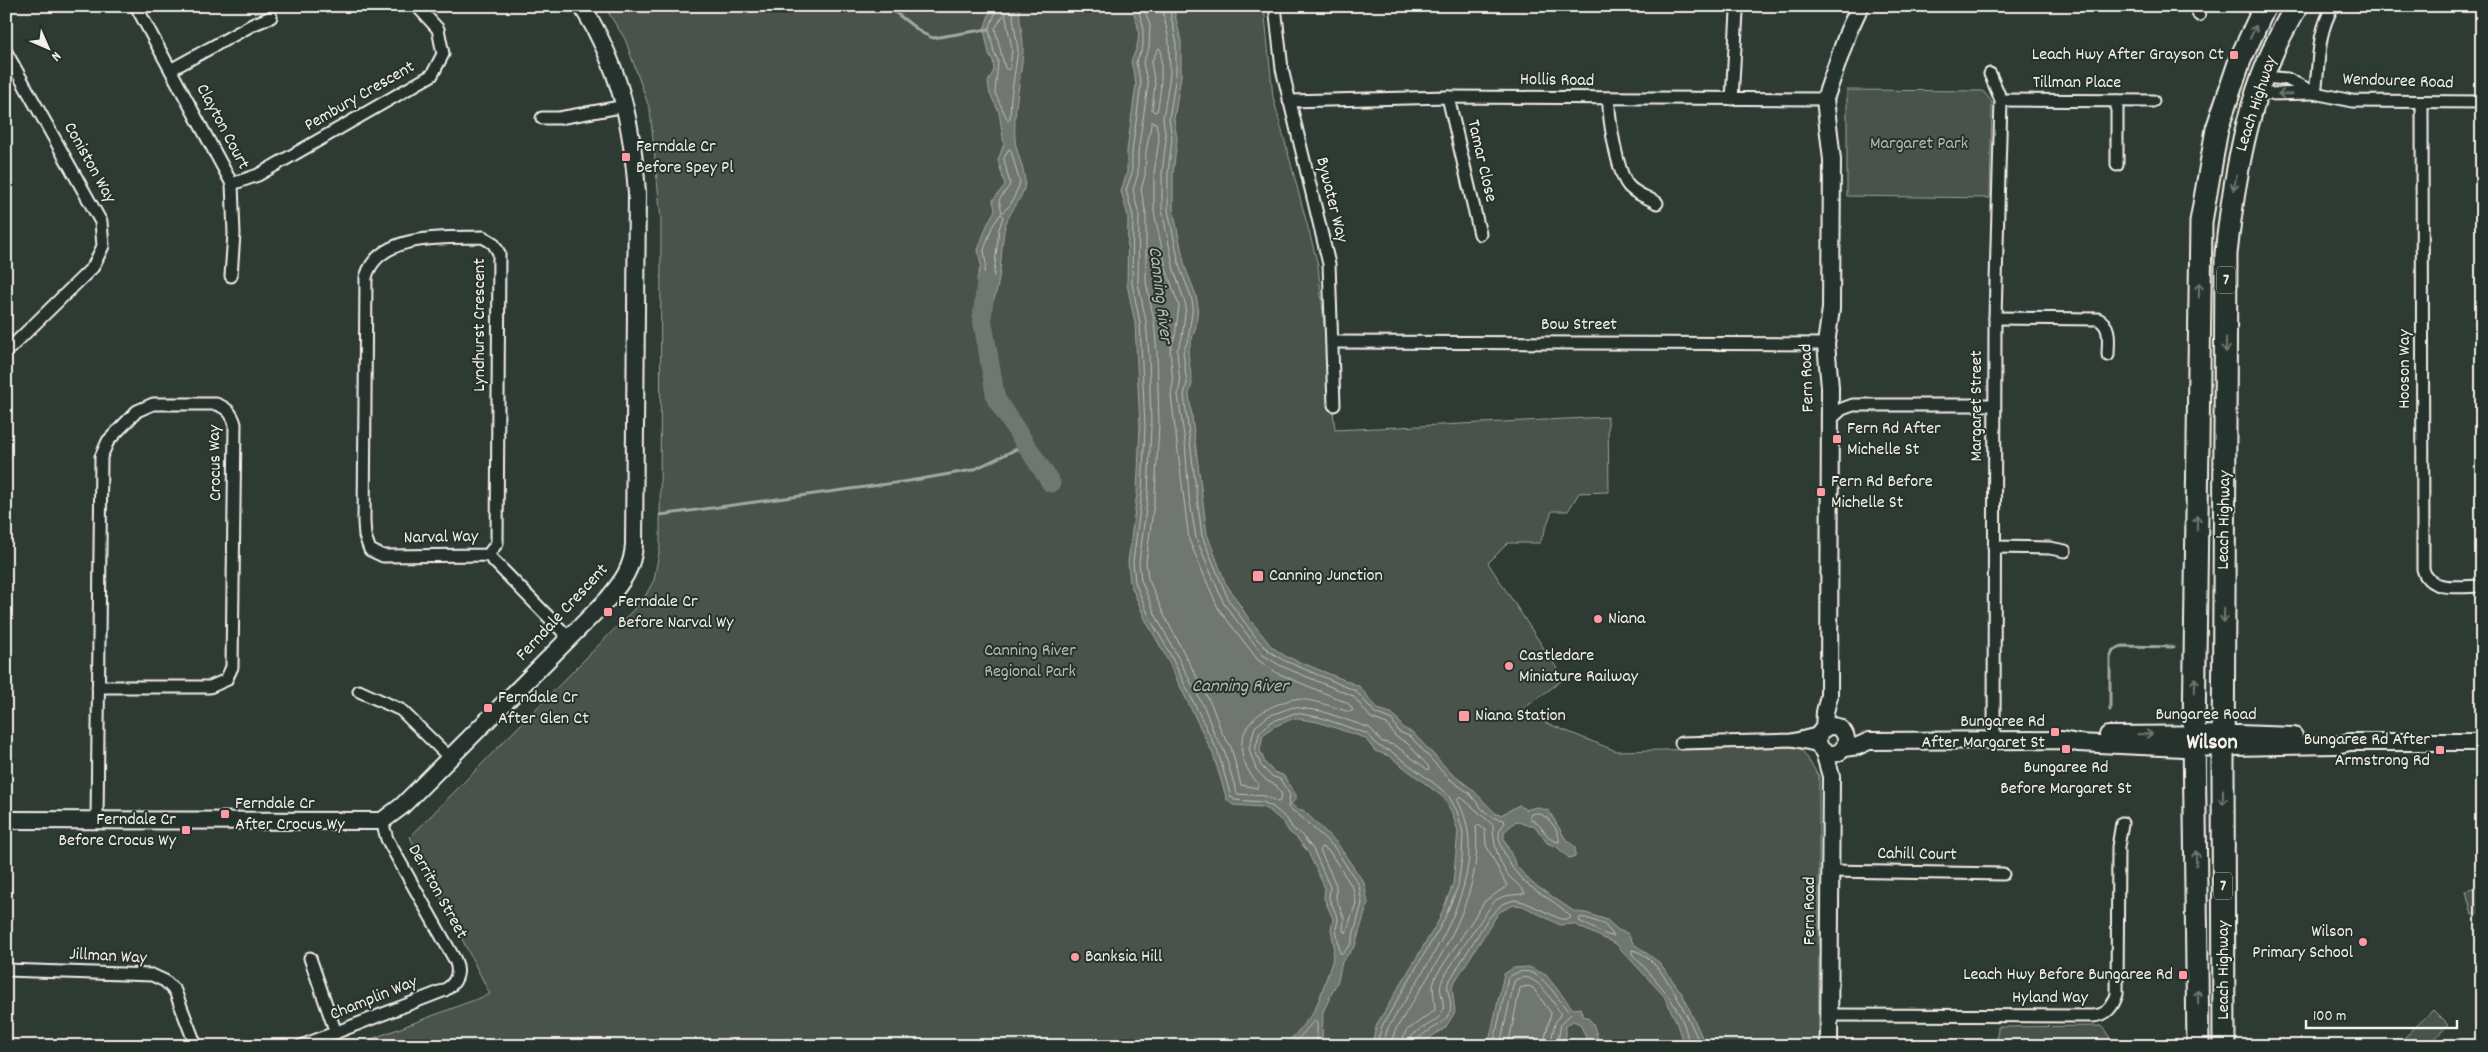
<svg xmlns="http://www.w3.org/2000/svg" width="2488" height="1052" font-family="Dekko,sans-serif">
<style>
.green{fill:#48524c;stroke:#9ea29a}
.water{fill:#6f7770;stroke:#a4a8a0}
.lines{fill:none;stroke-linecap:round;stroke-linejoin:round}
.shore{stroke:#bfc0b8;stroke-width:1}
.stream{stroke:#a4a8a0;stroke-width:3}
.river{stroke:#6f7770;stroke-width:19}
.street-casing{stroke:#f4f1e8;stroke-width:15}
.secondary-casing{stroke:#f4f1e8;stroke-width:20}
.highway-casing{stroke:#f4f1e8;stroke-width:25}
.street{stroke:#26332d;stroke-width:11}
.secondary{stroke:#26332d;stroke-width:16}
.highway{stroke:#26332d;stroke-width:21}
.oneway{stroke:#6e766e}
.poi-dot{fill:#ff9aa2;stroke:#26332d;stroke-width:2}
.labels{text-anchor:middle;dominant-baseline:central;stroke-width:4;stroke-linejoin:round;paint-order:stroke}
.shield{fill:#26332d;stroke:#b6b8b0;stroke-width:1}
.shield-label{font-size:16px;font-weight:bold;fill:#f4f1e8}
.poi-label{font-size:18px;fill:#f4f1e8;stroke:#26332d;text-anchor:start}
.street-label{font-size:18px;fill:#f4f1e8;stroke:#26332d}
.park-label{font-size:18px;fill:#b8b9b1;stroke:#26332d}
.water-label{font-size:19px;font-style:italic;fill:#b8bab2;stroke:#26332d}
.district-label{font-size:22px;font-weight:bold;fill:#f4f1e8;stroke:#26332d}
</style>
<rect width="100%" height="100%" fill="#2e3b34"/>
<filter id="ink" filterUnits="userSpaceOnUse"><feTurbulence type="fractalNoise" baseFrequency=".02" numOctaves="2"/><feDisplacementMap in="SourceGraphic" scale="10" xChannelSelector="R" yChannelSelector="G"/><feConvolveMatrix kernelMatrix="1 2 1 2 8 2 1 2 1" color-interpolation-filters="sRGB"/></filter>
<g filter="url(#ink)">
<g class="green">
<path d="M604 6H1264L1273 97 1318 265 1335 430 1608 417 1609 492 1579 493 1568 511H1552L1540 543H1508L1488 563 1564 679 1519 712 1616 751 1800 747 1819 776V1046H353L490 994 410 837 643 600 654 580 660 547 661 219 650 110 625 39Z"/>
<path d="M1847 90 1983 91 1992 102 1990 198 1847 196Z"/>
<path d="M2482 887V912L2472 915 2466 891Z"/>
<path d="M2433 1010 2448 1025 2428 1046H2404L2400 1042Z"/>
<path d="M2102 1026 2112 1041 2177 1039V1046H1997L1998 1027Z"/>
</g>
<g class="water">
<path d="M992 6H1020C1018 22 1024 36 1023 51 1021 81 1013 109 1015 139 1016 153 1025 168 1025 183 1024 199 1006 214 1004 231 1000 255 1002 284 991 306L983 307 979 301 977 279 981 265 978 250 987 225 995 210 993 200 1005 185 998 160 1004 144 999 112 990 94 988 82 994 70 993 61 989 54 984 29Z"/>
<path d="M1131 6H1173L1181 40V76L1174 119 1177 139 1173 174V209L1185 267 1196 295 1198 306 1196 326 1188 352 1192 384 1189 394 1207 534 1225 582 1247 616 1272 647 1285 656 1359 686 1378 709 1391 713 1396 717 1403 728 1413 733 1452 774 1472 789 1496 814 1501 815 1519 805 1526 810 1536 807 1549 811 1565 838 1575 847V856L1569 858 1557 847 1547 843 1534 825H1526L1516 821 1504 832V839L1517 867 1532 883 1575 912 1586 913 1607 920 1618 930 1627 933 1634 944 1660 963 1683 995 1706 1046H1684L1676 1021 1664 996 1616 944 1573 924 1560 925 1523 906 1514 905 1499 912 1452 986 1455 1012 1445 1028 1417 1046H1371L1377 1024 1439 920 1453 884 1458 831 1452 813 1444 798 1389 756 1375 751 1365 738 1318 722 1294 718 1273 727 1263 735 1260 750 1265 763 1274 772 1283 775 1296 795V799L1291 804 1298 810H1303L1337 843 1364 883 1368 903 1355 946 1342 962 1338 980 1323 1012 1322 1043 1320 1046H1281L1294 1036 1312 1014 1319 1000 1332 962 1334 946 1331 929 1333 919 1324 898 1325 888 1308 852 1296 837 1289 832 1284 823 1270 811 1262 807 1233 805 1227 800 1213 754 1163 651 1146 621 1130 583 1128 562 1137 493 1140 426 1135 323 1127 284 1128 216 1121 191 1127 172V151L1136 84 1131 61C1142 39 1140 28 1131 6Z"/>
<path d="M1529 967 1546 975 1573 1009 1580 1008 1583 1016C1594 1018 1596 1033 1599 1043L1585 1046 1587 1040 1580 1024 1573 1021 1566 1026V1036L1561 1046H1488L1504 974 1513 968Z"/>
</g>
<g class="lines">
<g class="shore">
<path d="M998 6 989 29 994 52 998 61 995 93 1008 121 1010 119 1011 97 1018 50 1013 17 1015 6"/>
<path d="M1137 6 1143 25V47L1136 62 1141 84 1132 152V173L1126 190 1133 216 1132 283 1140 323 1145 426 1142 493 1133 562 1135 582 1150 619 1167 648 1218 752 1231 797 1235 800 1263 802 1273 807 1287 819 1293 829 1300 833 1313 849 1330 887 1329 898 1338 919 1336 929 1340 953H1343L1351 944 1362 903 1359 885 1334 847 1300 816 1288 807 1290 795 1280 779 1271 776 1261 766 1255 750 1260 732 1271 722 1295 713 1319 717 1368 734 1378 746 1392 752 1435 784 1448 795 1457 811 1463 832 1462 857 1458 886 1443 922 1382 1026 1376 1046"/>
<path d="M1143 6 1150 25 1149 48 1143 63 1148 85 1138 152V174L1133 190 1139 215 1138 283 1146 321 1149 355 1151 426 1148 494 1139 562 1141 580 1156 616 1205 709 1215 736 1224 750 1237 794 1265 796 1278 802 1280 801 1282 795 1276 785 1267 781 1256 769 1249 749 1255 727 1268 716 1293 707 1321 711 1370 728 1381 741 1396 746 1428 770 1429 767 1407 743 1395 736 1387 724 1371 718 1353 696 1281 666 1263 655 1224 604 1196 538 1189 496 1185 442 1178 395 1180 384 1177 351 1182 338 1186 306 1174 270 1162 210V173L1166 140 1163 118 1170 75 1169 41 1162 6"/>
<path d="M1169 6 1176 40V75L1169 119 1172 139 1168 173V210L1180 268 1191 296 1193 306 1188 340 1183 352 1187 384 1184 395 1202 536 1229 601 1257 639 1269 651 1283 660 1356 691 1375 713 1392 720 1399 732 1411 737 1448 778 1469 793 1484 811 1494 818 1504 820 1505 823C1497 831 1498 838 1502 848 1521 893 1543 888 1571 917L1569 919H1561L1524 902 1514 900 1502 904 1487 920 1448 983C1446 993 1453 1002 1450 1011 1445 1029 1416 1031 1414 1046"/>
<path d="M1005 13 1012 49 1010 68 1008 70 1005 68 995 29Z"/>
<path d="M1159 48 1161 50C1161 71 1162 90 1157 111L1154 112 1152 110 1155 84 1151 63Z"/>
<path d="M1152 122 1156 123 1159 140 1154 173V212L1167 272 1179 306 1175 336 1170 350 1173 383 1171 395 1189 540 1218 608 1258 660 1277 673 1348 703 1353 710 1350 712C1332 707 1313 699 1294 699 1288 700 1281 703 1276 705 1238 720 1230 755 1259 784L1257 788 1241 785 1231 747 1222 733 1212 706 1163 613 1148 578 1146 562 1155 495 1159 425 1157 354 1154 320 1146 282V214L1141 190 1145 175 1146 152Z"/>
<path d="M1009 149 1011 151 1020 183 1011 204 1002 213 999 200 1010 185 1004 159Z"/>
<path d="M1001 214 1003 217 999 229 992 292 986 301 982 280 986 265 984 250 992 227Z"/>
<path d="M1537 813C1548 815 1560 831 1559 842 1545 841 1543 823 1530 819V815Z"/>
<path d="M1322 847 1329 851 1353 888 1356 903 1346 933 1343 931 1344 918 1336 898V885L1320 850Z"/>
<path d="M1586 918 1604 924 1614 936 1607 935 1579 921 1580 918Z"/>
<path d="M1288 1046 1297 1040 1314 1021 1317 1023V1046"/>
<path d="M1382 1046 1388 1028C1425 966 1498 874 1457 799L1460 796 1493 825C1493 842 1498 861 1508 875 1513 881 1521 886 1525 893 1519 896 1506 893 1496 900 1491 904 1443 976 1441 983 1438 993 1447 1004 1442 1013 1434 1027 1409 1028 1408 1046"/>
<path d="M1390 1046 1395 1031C1431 969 1484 903 1476 827L1479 825 1485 830 1486 845 1507 886 1485 901 1436 976 1433 986 1435 1010 1406 1031 1400 1046"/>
<path d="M1493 1046 1508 978C1536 955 1555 998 1571 1014L1561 1024 1557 1046"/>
<path d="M1500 1046 1514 981C1534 966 1551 1001 1561 1013L1555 1023 1550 1046"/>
<path d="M1508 1046 1520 988 1528 986 1533 988 1551 1013 1543 1046"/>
<path d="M1689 1046C1685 1008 1656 980 1632 954V950C1661 954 1690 1022 1701 1046"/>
</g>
<g class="stream">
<path d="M887 6 922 33 933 38 988 29"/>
<path d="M660 515 909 481 973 470 1027 444"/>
<path d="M2110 710V658L2113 650 2122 646 2173 647"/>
<path d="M1176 1046C1187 1042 1206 1042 1218 1046"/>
</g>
<path class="river" d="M986 282 982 318 996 399 1051 483"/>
<defs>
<g id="street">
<path d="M136 6 232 184 234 234 231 276"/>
<path d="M1275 6 1282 69 1329 264 1334 405"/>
<path d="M2196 6 2199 15"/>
<path d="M6 52 101 222 103 246 93 267 6 352"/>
<path d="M172 69 252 25 271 17"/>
<path d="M1990 74 2001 100 1995 318 1994 740"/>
<path d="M2263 77 2287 79 2315 93 2352 101 2482 102"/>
<path d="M2315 93C2320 61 2316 36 2333 6"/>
<path d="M1448 97 1480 234"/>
<path d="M2256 97 2267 94 2315 93"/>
<path d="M1609 99C1608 117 1617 169 1627 184 1633 193 1647 197 1657 203"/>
<path d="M1732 99 1737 12 1733 6"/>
<path d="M2001 100 2153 101"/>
<path d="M1289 101 1448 97 1825 99"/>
<path d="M2117 101V165"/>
<path d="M2422 102 2423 569C2429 593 2462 586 2482 586"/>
<path d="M542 118H559L626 106"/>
<path d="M232 184 258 175 432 75 443 54 438 29 417 6"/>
<path d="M1995 318 2098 319C2112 326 2108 342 2108 355"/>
<path d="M1332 342 1826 344"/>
<path d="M1830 420 1842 409 1853 405H1994"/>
<path d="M1994 547 2050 548 2065 551"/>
<path d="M488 555 497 543 499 253 493 243 483 237C446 238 379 232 366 277L364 522 365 536 370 550 383 556 488 555 569 638"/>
<path d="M359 691 401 710 450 758"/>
<path d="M1792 740 1819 746"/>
<path d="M1681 743 1792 740 1820 733"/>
<path d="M97 821 101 457 108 441 137 411 153 404H216C227 408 232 413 235 424L232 667 226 680 210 687H98"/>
<path d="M1830 871 2003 874"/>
<path d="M310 958 336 1033"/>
<path d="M6 970 152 975 165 981 175 991 196 1046"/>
<path d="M1829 1015 2093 1016C2107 1015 2113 1007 2117 994L2118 847 2122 823"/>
<path d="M301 1046 445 990C456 983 461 973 455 960L387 839 382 821"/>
</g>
<g id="secondary">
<circle cx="1832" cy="740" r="14"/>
<path d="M1824 729 1825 712 1829 696 1830 387 1826 344 1831 309 1832 160 1825 99 1848 32 1860 6"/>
<path d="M2108 735 2238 734 2294 736"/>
<path d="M1844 748 1858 746 1869 741 2062 740 2078 743 2183 748 2336 745 2350 742H2482"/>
<path d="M1824 752 1831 776 1829 1046"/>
<path d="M6 820 382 821 402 806 607 600C622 582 633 568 634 544L637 193C632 123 620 67 582 6"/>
</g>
<g id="highway">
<path d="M2198 1046 2194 734 2201 222 2217 129 2240 60 2265 6"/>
<path d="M2224 1046 2223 768 2226 254C2235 169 2250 80 2297 6"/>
</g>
</defs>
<use href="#street" class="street-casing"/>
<use href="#secondary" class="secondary-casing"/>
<use href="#highway" class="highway-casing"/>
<use href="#street" class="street"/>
<use href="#secondary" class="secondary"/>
<use href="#highway" class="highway"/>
</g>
<defs><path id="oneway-shaft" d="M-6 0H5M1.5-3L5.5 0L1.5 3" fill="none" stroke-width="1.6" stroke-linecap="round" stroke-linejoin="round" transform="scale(1.25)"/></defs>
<g class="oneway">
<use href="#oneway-shaft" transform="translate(2253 32) rotate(-65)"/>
<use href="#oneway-shaft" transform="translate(2285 94) rotate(-179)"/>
<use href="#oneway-shaft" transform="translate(2235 183) rotate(101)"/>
<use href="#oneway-shaft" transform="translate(2199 290) rotate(-89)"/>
<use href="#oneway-shaft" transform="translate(2226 345) rotate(90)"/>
<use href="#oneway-shaft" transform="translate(2197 523) rotate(-89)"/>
<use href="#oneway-shaft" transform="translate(2224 615) rotate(91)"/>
<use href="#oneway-shaft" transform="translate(2195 685) rotate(-89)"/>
<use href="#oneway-shaft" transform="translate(2145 734) rotate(-1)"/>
<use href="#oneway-shaft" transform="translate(2223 797) rotate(90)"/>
<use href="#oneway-shaft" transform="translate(2196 858) rotate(-91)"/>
<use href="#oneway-shaft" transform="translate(2198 997) rotate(-91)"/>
</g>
</g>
<g class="poi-dot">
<rect x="2229" y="50" width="10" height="10" rx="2.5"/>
<rect x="621" y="152" width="10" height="10" rx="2.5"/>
<rect x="1832" y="434" width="10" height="10" rx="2.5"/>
<rect x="1816" y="487" width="10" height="10" rx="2.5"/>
<rect x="1252" y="570" width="12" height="12" rx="2.5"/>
<rect x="603" y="607" width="10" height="10" rx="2.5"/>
<circle cx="1598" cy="619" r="5"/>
<circle cx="1509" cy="666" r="5"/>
<rect x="483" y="703" width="10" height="10" rx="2.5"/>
<rect x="1458" y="710" width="12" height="12" rx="2.5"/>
<rect x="2050" y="727" width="10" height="10" rx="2.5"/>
<rect x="2061" y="744" width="10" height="10" rx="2.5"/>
<rect x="2435" y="745" width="10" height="10" rx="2.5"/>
<rect x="220" y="809" width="10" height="10" rx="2.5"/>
<rect x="181" y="825" width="10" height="10" rx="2.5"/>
<circle cx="2363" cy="942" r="5"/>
<circle cx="1075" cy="957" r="5"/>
<rect x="2178" y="970" width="10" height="10" rx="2.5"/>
</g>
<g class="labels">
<g class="shield">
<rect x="2217" y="266.5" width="18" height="27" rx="4"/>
<rect x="2214" y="872.5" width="18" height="27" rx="4"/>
</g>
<g class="shield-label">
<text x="2226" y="280">7</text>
<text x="2223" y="886">7</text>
</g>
<g class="poi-label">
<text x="2224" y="55" text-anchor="end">Leach Hwy After Grayson Ct</text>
<text x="636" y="147">Ferndale Cr<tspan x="636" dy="21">Before Spey Pl</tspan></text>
<text x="1847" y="429">Fern Rd After<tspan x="1847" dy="21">Michelle St</tspan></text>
<text x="1831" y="482">Fern Rd Before<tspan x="1831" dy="21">Michelle St</tspan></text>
<text x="1269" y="576">Canning Junction</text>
<text x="618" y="602">Ferndale Cr<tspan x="618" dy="21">Before Narval Wy</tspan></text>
<text x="1608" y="619">Niana</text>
<text x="1519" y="656">Castledare<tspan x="1519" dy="21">Miniature Railway</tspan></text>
<text x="498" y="698">Ferndale Cr<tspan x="498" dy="21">After Glen Ct</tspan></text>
<text x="1475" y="716">Niana Station</text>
<text x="2045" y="722" text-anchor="end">Bungaree Rd<tspan x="2045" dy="21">After Margaret St</tspan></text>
<text x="2430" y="740" text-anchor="end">Bungaree Rd After<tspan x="2430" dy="21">Armstrong Rd</tspan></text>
<text x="2066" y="768" text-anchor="middle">Bungaree Rd<tspan x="2066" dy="21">Before Margaret St</tspan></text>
<text x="235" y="804">Ferndale Cr<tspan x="235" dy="21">After Crocus Wy</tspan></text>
<text x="176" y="820" text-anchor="end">Ferndale Cr<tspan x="176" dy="21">Before Crocus Wy</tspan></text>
<text x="2353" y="932" text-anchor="end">Wilson<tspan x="2353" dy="21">Primary School</tspan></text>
<text x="1085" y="957">Banksia Hill</text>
<text x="2173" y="975" text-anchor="end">Leach Hwy Before Bungaree Rd</text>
</g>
<g class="street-label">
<text transform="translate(1557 81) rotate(1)">Hollis Road</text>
<text transform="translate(2398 82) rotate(2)">Wendouree Road</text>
<text x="2077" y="83">Tillman Place</text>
<text transform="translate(360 97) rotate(-30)">Pembury Crescent</text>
<text transform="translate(2257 104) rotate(-72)">Leach Highway</text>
<text transform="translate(222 127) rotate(62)">Clayton Court</text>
<text transform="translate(1481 161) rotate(77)">Tamar Close</text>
<text transform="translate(89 163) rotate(61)">Coniston Way</text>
<text transform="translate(1331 200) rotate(76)">Bywater Way</text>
<text transform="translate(480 325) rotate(-90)">Lyndhurst Crescent</text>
<text x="1579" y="325">Bow Street</text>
<text transform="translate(2405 369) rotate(-90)">Hooson Way</text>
<text transform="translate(1808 378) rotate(-92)">Fern Road</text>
<text transform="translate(1977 406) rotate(-90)">Margaret Street</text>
<text transform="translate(216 463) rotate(-91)">Crocus Way</text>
<text transform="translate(2225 520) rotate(-89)">Leach Highway</text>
<text transform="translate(441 538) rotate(-1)">Narval Way</text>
<text transform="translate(563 613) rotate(-47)">Ferndale Crescent</text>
<text x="2206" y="715">Bungaree Road</text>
<text transform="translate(1917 855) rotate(1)">Cahill Court</text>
<text transform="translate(437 892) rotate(61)">Derriton Street</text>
<text transform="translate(1810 911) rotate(-90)">Fern Road</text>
<text transform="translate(108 957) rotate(3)">Jillman Way</text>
<text transform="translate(2224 970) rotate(-90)">Leach Highway</text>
<text x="2050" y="998">Hyland Way</text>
<text transform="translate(374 999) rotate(-22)">Champlin Way</text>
</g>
<g class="park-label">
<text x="1919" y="144">Margaret Park</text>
<text x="1030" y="651">Canning River<tspan x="1030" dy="21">Regional Park</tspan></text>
</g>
<g class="water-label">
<text transform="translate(1159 295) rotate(83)">Canning River</text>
<text x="1240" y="687">Canning River</text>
</g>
<g class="district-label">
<text x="2212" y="743">Wilson</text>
</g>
</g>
<rect width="2488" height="1052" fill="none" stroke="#26332d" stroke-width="25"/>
<rect x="12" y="12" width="2463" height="1027" fill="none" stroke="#f4f1e8" stroke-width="2" filter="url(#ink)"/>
<g transform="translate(48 48) rotate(135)" stroke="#26332d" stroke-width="4" paint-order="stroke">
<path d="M0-4L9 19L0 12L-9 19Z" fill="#f4f1e8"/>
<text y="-8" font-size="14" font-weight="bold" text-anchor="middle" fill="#f4f1e8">N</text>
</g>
<path d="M2306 1020v8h151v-8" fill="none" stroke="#f4f1e8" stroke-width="2.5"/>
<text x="2313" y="1020" font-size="15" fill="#f4f1e8" stroke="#26332d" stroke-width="4" paint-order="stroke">100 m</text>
</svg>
